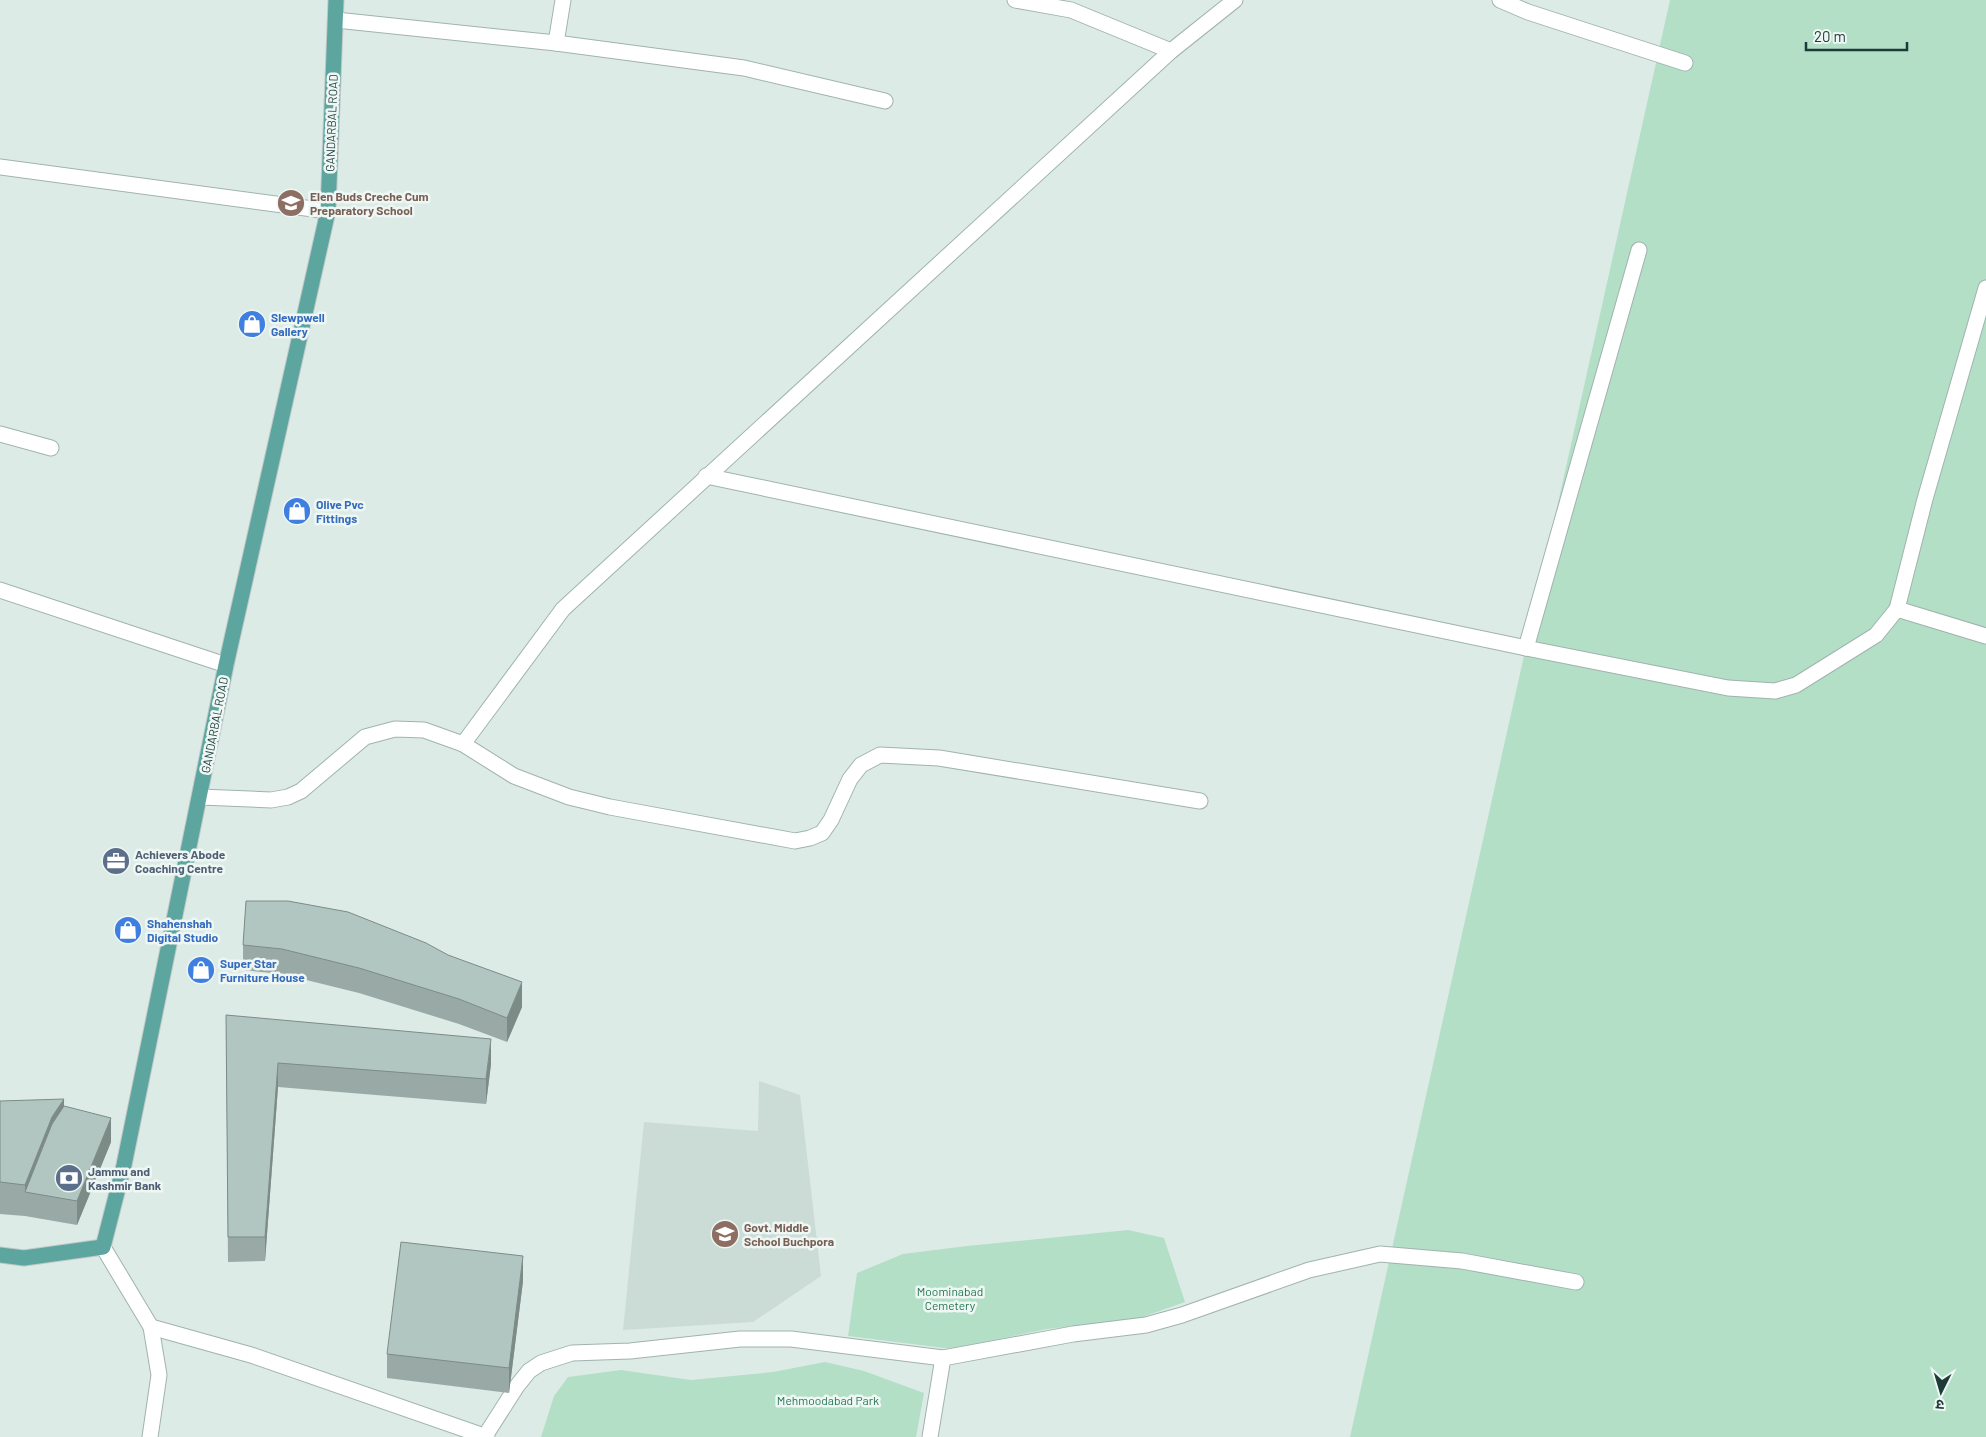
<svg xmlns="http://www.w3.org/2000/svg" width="1986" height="1437" font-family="Barlow,'Noto Sans Devanagari',sans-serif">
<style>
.built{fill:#cbdbd6}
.green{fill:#b3dfc6}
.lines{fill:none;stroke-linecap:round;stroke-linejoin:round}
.minor-casing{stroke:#a0b3af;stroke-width:17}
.major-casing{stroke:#c0c8c8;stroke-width:17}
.minor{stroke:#fff;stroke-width:15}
.major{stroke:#5da59f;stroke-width:15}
.wall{fill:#99aaa6}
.shaded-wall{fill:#7d8b87}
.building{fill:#b2c6c1;stroke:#7d8b87}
.labels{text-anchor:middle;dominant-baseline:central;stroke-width:5;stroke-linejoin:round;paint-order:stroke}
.street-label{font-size:12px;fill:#1d3c39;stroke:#eef7f4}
.education-label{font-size:12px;font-weight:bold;fill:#785e54;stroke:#eef7f4;text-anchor:start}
.shop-label{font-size:12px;font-weight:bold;fill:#366cbe;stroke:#eef7f4;text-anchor:start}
.service-label{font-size:12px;font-weight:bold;fill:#4e5e75;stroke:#eef7f4;text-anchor:start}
.park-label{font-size:12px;fill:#247652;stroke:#eef7f4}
</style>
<rect width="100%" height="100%" fill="#ddebe7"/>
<path class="built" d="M759 1081 800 1095 821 1276 753 1322 623 1330 644 1122 758 1131Z"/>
<g class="green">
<path d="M1670 0H1986V1437H1350Z"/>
<path d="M1128 1230 1164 1238 1185 1302 1134 1320 1047 1329 952 1349 848 1336 857 1273 903 1254 967 1246Z"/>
<path d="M825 1362 864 1371 924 1393 916 1437H541L554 1396 568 1377 621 1370 691 1380 773 1372Z"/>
</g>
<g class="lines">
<defs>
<g id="minor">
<path d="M1015 0 1071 10 1171 51"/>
<path d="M1500 0 1528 12 1685 63"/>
<path d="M336 20 556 43 563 0"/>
<path d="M556 43 744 68 885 101"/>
<path d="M0 167 328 211"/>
<path d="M0 434 51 448"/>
<path d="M706 476 1526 648 1728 688 1775 691 1796 685 1876 635 1897 609 1925 499 1986 288"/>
<path d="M0 590 226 665"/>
<path d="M1897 609 1986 636"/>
<path d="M1526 648 1639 250"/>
<path d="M463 744 563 609 1171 51 1235 0"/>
<path d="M200 797 271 800 288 797 301 791 365 737 395 729 424 730 463 744 514 776 569 797 610 807 795 841 810 838 822 833 831 820 850 779 861 765 880 755 939 758 1200 801"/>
<path d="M103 1247 151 1327 159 1375 150 1437"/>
<path d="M151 1327 251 1355 487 1437"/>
<path d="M485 1436 517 1386 529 1371 541 1363 572 1353 630 1351 740 1339H791L943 1358 1073 1334 1146 1325 1182 1315 1309 1270 1380 1254 1462 1261 1576 1282"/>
<path d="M930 1437 943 1358"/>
</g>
<path id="major" d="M0 1255 24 1258 103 1247 124 1165 226 665 328 211 336 0"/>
</defs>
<use href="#minor" class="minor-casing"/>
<use href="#major" class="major-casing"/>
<use href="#minor" class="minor"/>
<use href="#major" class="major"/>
</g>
<g class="wall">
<path d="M246 901 522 1007 507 1042 459 1024 359 993 282 974 243 970V945Z"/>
<path d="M226 1015 491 1064 486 1104 278 1087 265 1261 228 1262Z"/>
<path d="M0 1101 64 1106 111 1142 77 1225 25 1216 0 1214Z"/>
<path d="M523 1281 509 1393 387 1378V1354Z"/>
</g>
<g class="shaded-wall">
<path d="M522 982V1007L507 1042V1018Z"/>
<path d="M491 1039V1064L486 1104V1079Z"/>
<path d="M278 1063V1087L265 1261V1237Z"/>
<path d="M64 1099V1131L25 1192V1185L52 1117Z"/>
<path d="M111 1118V1142L77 1225V1201Z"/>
<path d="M523 1256V1281L509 1393V1368Z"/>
</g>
<g class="building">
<path d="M246 901H288L348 912 426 943 448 955 522 982 507 1018 459 999 359 968 282 949 243 945Z"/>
<path d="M226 1015 491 1039 486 1079 278 1063 265 1237H228Z"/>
<path d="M64 1099 52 1117 25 1185 0 1182V1101Z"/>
<path d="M64 1106 111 1118 77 1201 25 1192 52 1124Z"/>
<path d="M401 1242 523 1256 509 1368 387 1354Z"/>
</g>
<defs>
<symbol id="school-disc" viewBox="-11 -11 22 22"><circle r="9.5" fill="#8d6e63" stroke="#eef7f4"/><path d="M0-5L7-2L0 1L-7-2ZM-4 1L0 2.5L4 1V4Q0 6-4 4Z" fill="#fff"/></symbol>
<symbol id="shop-disc" viewBox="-11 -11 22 22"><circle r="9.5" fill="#3f7fe0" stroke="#eef7f4"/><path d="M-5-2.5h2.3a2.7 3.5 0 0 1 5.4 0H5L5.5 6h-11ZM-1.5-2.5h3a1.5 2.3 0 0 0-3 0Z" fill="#fff"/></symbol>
<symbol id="office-disc" viewBox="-11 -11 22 22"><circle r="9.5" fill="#5c6f8a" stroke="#eef7f4"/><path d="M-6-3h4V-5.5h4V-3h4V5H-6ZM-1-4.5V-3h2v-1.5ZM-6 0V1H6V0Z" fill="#fff"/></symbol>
<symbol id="bank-disc" viewBox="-11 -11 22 22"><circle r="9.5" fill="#5c6f8a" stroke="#eef7f4"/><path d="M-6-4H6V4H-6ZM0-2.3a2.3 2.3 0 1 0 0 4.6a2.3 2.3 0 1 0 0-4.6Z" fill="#fff"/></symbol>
</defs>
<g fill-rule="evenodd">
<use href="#school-disc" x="275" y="187" width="32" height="32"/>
<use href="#shop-disc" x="236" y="308" width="32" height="32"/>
<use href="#shop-disc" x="281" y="495" width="32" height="32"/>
<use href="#office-disc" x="100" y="845" width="32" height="32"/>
<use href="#shop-disc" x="112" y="914" width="32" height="32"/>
<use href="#shop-disc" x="185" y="954" width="32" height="32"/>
<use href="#bank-disc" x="53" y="1162" width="32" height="32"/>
<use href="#school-disc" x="709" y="1218" width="32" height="32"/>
</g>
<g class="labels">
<g class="street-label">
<text transform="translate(331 123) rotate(-88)">GANDARBAL ROAD</text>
<text transform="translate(214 725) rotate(-79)">GANDARBAL ROAD</text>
</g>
<g class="education-label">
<text x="310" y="196">Elen Buds Creche Cum<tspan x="310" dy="14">Preparatory School</tspan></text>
<text x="744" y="1227">Govt. Middle<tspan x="744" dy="14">School Buchpora</tspan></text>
</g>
<g class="shop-label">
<text x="271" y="317">Slewpwell<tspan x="271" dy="14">Gallery</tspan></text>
<text x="316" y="504">Olive Pvc<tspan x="316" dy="14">Fittings</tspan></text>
<text x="147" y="923">Shahenshah<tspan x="147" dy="14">Digital Studio</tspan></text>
<text x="220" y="963">Super Star<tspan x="220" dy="14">Furniture House</tspan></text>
</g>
<g class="service-label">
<text x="135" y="854">Achievers Abode<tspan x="135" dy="14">Coaching Centre</tspan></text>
<text x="88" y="1171">Jammu and<tspan x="88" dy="14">Kashmir Bank</tspan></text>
</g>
<g class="park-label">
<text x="950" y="1291">Moominabad<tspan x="950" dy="14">Cemetery</tspan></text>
<text x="828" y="1400">Mehmoodabad Park</text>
</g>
</g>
<g transform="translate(1941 1392) rotate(185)" stroke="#eef7f4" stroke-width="4" paint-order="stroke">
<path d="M0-4L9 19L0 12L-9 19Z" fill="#1d3c39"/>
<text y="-8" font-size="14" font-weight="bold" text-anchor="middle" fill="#1d3c39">उ</text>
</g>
<path d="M1806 42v8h101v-8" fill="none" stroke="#1d3c39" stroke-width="2.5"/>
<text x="1814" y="42" font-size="15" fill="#1d3c39" stroke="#eef7f4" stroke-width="4" paint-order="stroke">20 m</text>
</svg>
